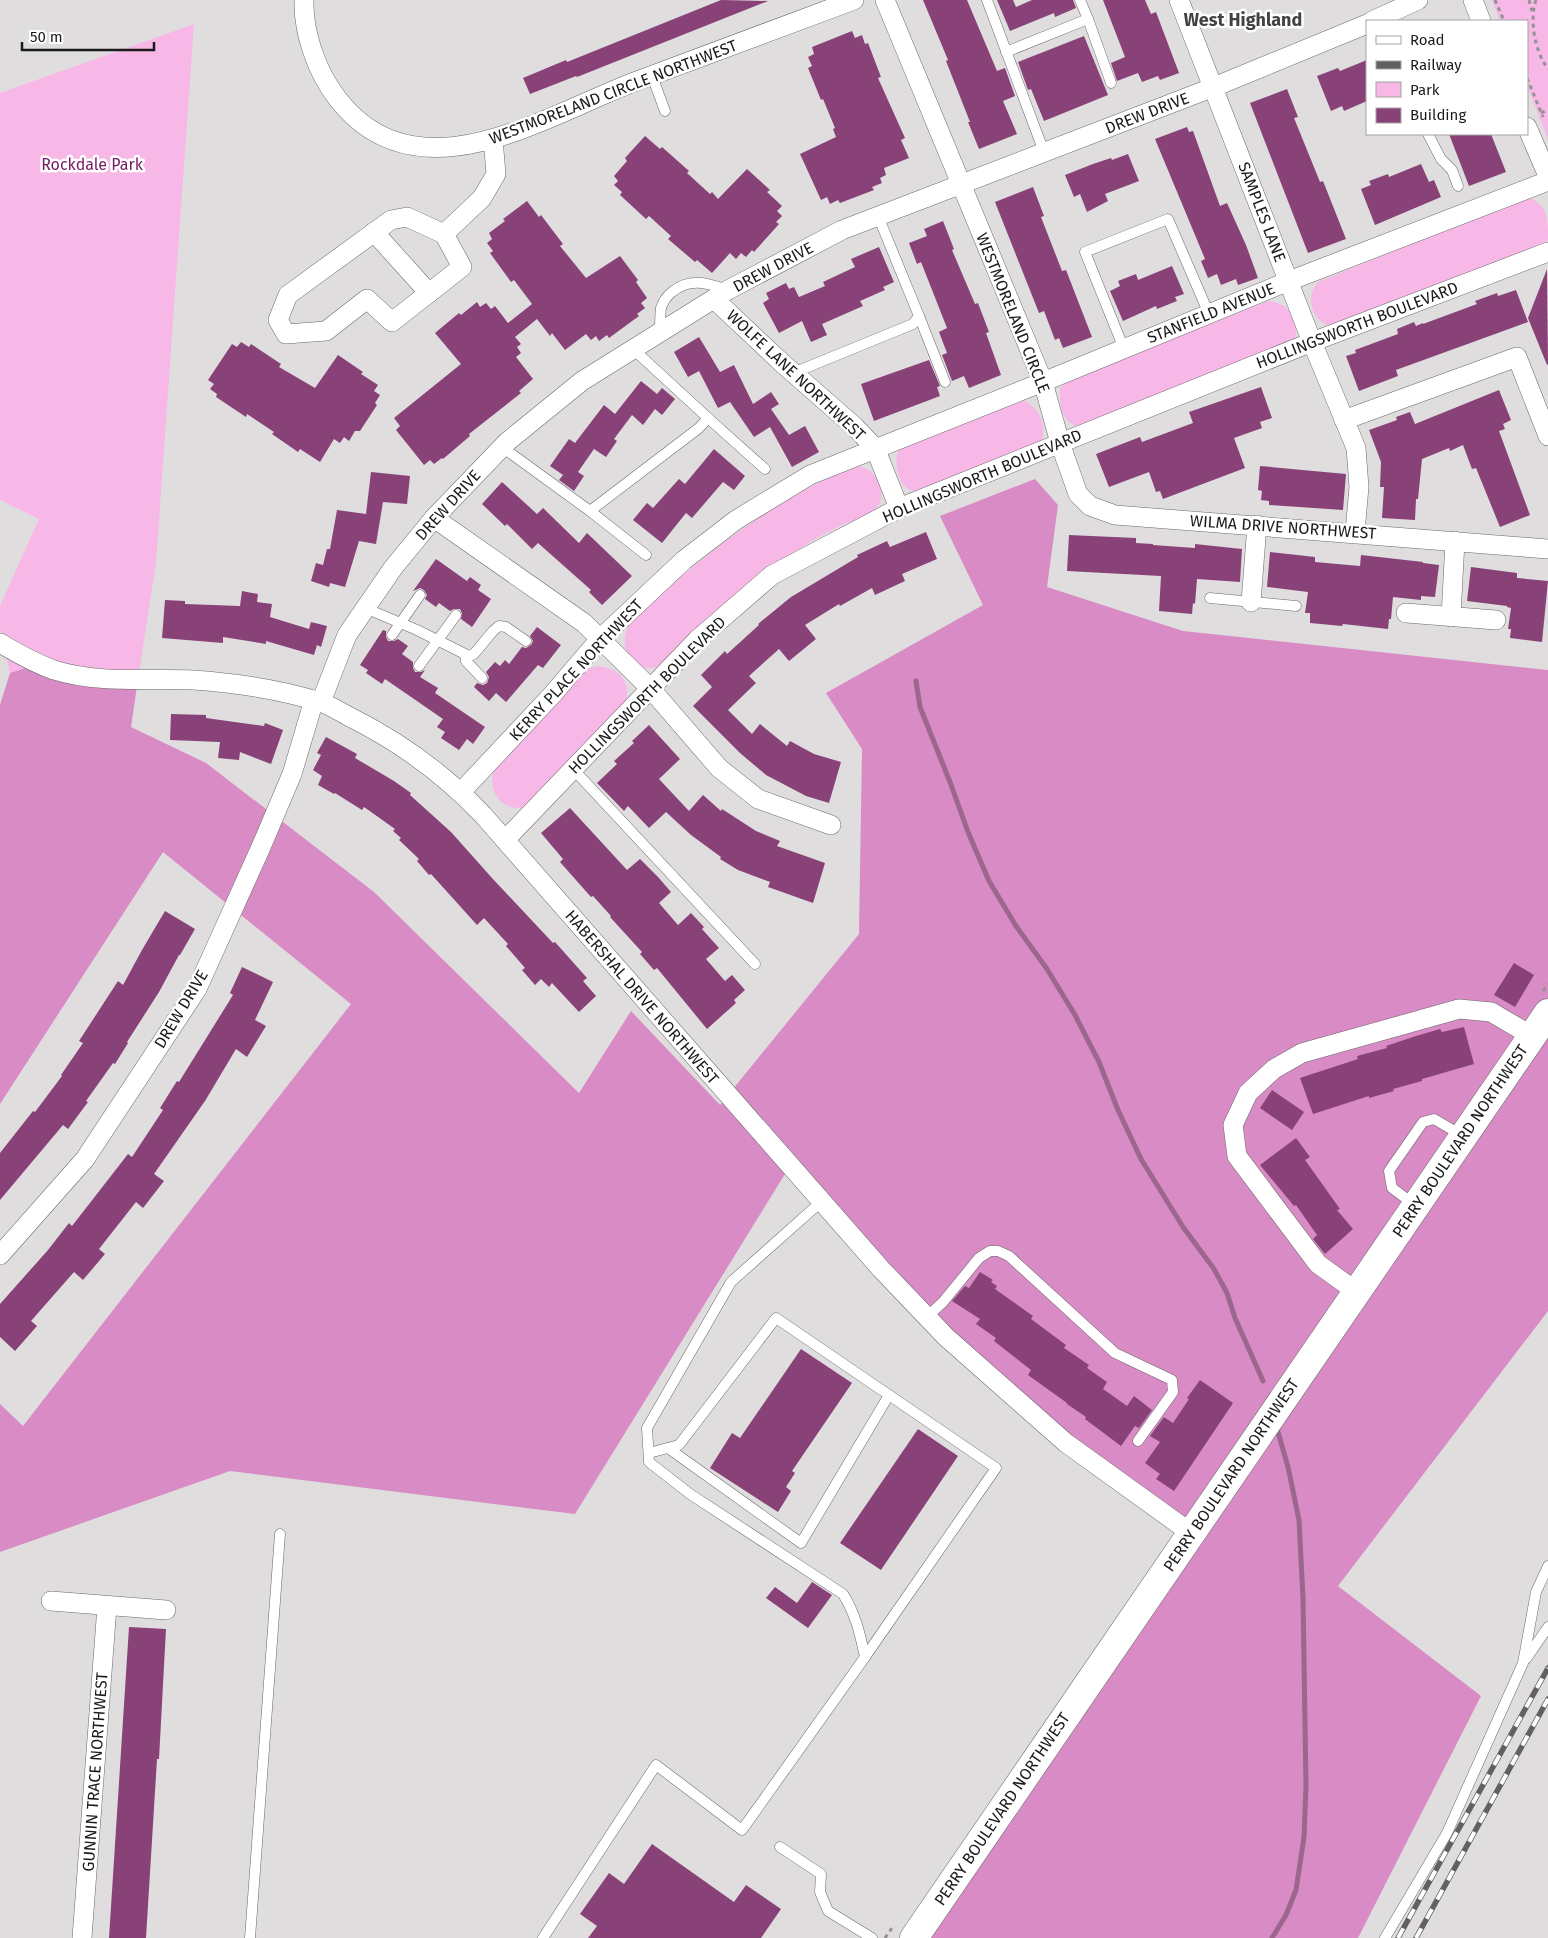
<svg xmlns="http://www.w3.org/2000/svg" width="1548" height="1938" font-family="'Fira Sans',sans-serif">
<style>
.green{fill:#f8b8e7}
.forest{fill:#d88bc4}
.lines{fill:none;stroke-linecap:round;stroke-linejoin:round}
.stream{stroke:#9c668e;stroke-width:5}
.building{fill:#884278}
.lane-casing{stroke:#6b686a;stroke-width:11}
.street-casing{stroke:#6b686a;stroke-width:20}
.secondary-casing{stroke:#6b686a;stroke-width:29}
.path{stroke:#949293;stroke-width:3;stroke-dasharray:4 4;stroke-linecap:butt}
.lane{stroke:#fff;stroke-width:10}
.street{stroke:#fff;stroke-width:19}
.secondary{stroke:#fff;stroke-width:28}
.rail-casing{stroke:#626061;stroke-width:5.5}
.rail{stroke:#fff;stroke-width:4;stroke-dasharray:11;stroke-linecap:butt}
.labels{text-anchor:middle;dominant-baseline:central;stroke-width:5;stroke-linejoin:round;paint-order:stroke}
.street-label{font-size:16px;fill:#1b1a1a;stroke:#fff}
.park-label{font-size:16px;fill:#741a64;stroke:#fff}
.neighbourhood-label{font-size:18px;font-weight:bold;fill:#444143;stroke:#fff}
</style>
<rect width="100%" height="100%" fill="#e0dddf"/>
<g class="green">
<path d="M1492 0H1548V139L1527 86V21H1500Z"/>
<path d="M194 24 156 563 137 686 38 664 10 673 0 629V606L39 519 0 500V93Z"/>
<path d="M1530 198C1548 206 1548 220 1548 240L1540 248 1334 327C1312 323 1304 298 1318 282L1515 202Z"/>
<path d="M1268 301C1291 304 1299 318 1295 340L1084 428C1062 425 1059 407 1060 388L1070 379Z"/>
<path d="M1025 401C1041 410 1046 425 1042 442L924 492C919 491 913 492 908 489 896 480 893 459 900 447L1014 402Z"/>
<path d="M853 466C875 464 890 492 876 509 868 518 852 520 842 525 819 536 797 549 776 564 762 574 749 587 736 599 710 622 684 644 658 667 633 675 615 645 630 623 701 556 763 507 853 466Z"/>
<path d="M597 666C618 668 629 678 627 700L526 807C501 813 483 787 497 765L588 669Z"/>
</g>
<path class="forest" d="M1035 479 1058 505 1047 587 1183 631 1548 670V1311L1338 1586 1481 1696 1358 1938H916L1190 1521 1036 1418 785 1174 575 1514 230 1471 0 1552V1404L23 1426 351 1004 163 852 0 1104V705L10 673 38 664 137 686 131 727 206 763 374 892 579 1093 631 1011 720 1105 859 934 862 749 826 693 983 605 940 516Z"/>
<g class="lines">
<g class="stream">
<path d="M916 681 920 707 950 782 968 832 989 881 1016 926 1047 969 1075 1015 1099 1062 1118 1110 1141 1159 1183 1227 1214 1269 1227 1293 1235 1318 1263 1381"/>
<path d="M1272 1938 1286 1915 1296 1890 1304 1837 1306 1785 1303 1598 1299 1520 1288 1467 1276 1425"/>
</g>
</g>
<g class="building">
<path d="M721 0 768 1 577 77 576 76 530 94 523 78 566 60 567 62Z"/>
<path d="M923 0H967L997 71 1005 68 1015 96 1003 101 1017 134 979 149 968 122H970L946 61 948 60Z"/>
<path d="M997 0H1013L1016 7 1032 0H1073L1076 8 1055 17 1054 13 1010 31Z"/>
<path d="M1103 0H1145L1151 14 1156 12 1179 73 1160 80 1158 76 1142 82 1138 73 1117 81 1111 63 1125 57Z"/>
<path d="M852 31 855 38 862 35 865 44 868 43 881 77 878 78 905 138 901 140 909 158 884 168 886 175 880 178 882 183 872 187 874 190 840 203 838 200 830 204 827 197 821 200 800 154 836 137 833 129 835 128 823 99 821 100 808 68 812 66 808 57 814 54 812 47Z"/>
<path d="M1084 36 1108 95 1044 121 1031 89 1028 90 1018 62Z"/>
<path d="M1367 60V101L1344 111 1342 106 1331 111 1317 76 1338 68 1340 71Z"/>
<path d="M1287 89 1298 117 1294 118 1320 182 1323 181 1346 239 1308 253 1250 103Z"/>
<path d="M1187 127 1189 132 1193 131 1220 206 1227 203 1246 245 1258 278 1238 285 1236 279 1221 285 1217 274 1208 278 1201 261 1205 259 1155 139Z"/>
<path d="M1449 134H1491L1506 172 1469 186Z"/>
<path d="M645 136 660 149 662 147 689 171 687 173 710 194 712 192 718 199 747 169 770 190 767 192 782 206 777 211 782 216 776 222 779 224 754 252 752 250 746 257 741 253 736 259 730 253 712 273 697 260 695 262 668 239 671 236 649 216 646 219 620 195 622 192 614 185 618 181 614 176 627 161 625 158Z"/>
<path d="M1128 154 1139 181 1105 194 1108 201 1087 212 1080 194 1074 197 1065 175 1093 164 1111 158 1112 160Z"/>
<path d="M1421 164 1429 182 1434 180 1441 197 1375 225 1361 189 1371 185 1369 181 1388 174 1389 177Z"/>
<path d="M1033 187 1044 216 1041 217 1062 271 1066 270 1092 337 1063 348 1059 338 1055 340 1044 311 1039 313 995 202Z"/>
<path d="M527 201 539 217 541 215 563 244 560 246 586 278 620 256 638 280 636 282 647 298 641 303 645 308 637 314 639 316 609 338 607 335 599 341 596 336 591 340 586 334 565 350 552 333 550 336 537 319 515 337 521 344 517 347 521 353 516 357 533 379 519 391 521 393 469 434 470 436 443 459 442 458 434 464 430 460 424 465 396 430 400 426 394 418 461 364 435 333 459 313 461 315 477 302 480 307 486 303 491 309 495 306 508 323 532 304 514 280 511 282 490 253 493 251 487 243 492 239 489 233 505 221 503 219Z"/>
<path d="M943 221 954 249 952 250 975 304 978 303 989 332 986 333 1001 375 969 388 964 376 952 381 942 355 947 353 939 332 947 328 921 262 917 264 909 243 927 236 924 229Z"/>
<path d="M879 247 894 282 883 287 885 290 860 301 863 306 822 324 827 335 811 342 802 321 779 333 763 303 769 299 766 293 786 283 789 289 794 287 799 297 825 286 823 282 855 267 851 259Z"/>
<path d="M1172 266 1184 294 1175 297 1177 301 1157 309 1156 306 1123 321 1110 291 1120 286 1118 281 1136 274 1138 280Z"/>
<path d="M1547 269 1548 364 1547 365 1528 318Z"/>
<path d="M1516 290 1528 322 1396 370 1398 376 1359 391 1346 356 1356 353 1355 350 1398 334 1397 329 1414 322 1416 326 1423 323V324L1477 304 1475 301 1497 293 1498 296Z"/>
<path d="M699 337 720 372 734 365 753 404 771 392 779 404 771 409 789 435 805 426 819 452 792 467 770 427 754 437 730 402 718 408 699 371 688 377 674 352Z"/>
<path d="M241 342 249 347 251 344 281 364 279 367 315 388 338 355 363 372 361 374 378 385 374 391 380 395 375 403 377 405 360 431H355L349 441 344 437 340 443 334 439 320 462 300 449 298 452 272 434 274 432 247 414 246 417 216 397 217 394 210 389 214 384 208 380 232 344 237 347Z"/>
<path d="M929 360 940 386 937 387 940 396 874 421 861 384Z"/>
<path d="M641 381 657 394 662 388 675 399 662 415 655 409 643 425 632 415 614 439 617 441 606 457 594 449 578 472 584 476 574 491 559 480 563 475 550 466 569 439 575 443 604 405 615 414Z"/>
<path d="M1261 387 1272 418 1260 422 1262 428 1234 438 1245 468 1163 499 1160 491 1156 492 1149 472 1109 487 1096 454 1140 437 1142 442 1193 423 1189 412Z"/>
<path d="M1499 390 1511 420 1503 424 1505 429 1499 431 1530 515 1500 527 1476 468 1472 469 1463 445 1450 451 1449 448 1422 459 1418 499H1416L1415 520 1382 518 1384 487H1380L1381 462 1369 430 1397 420 1396 417 1410 412 1415 424Z"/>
<path d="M714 449 745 476 734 490 723 482 692 518 686 513 662 543 633 520 647 503 653 508 679 479 685 484Z"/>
<path d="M1260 466 1346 474 1343 510 1269 505V501L1261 500 1262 491 1258 490Z"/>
<path d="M371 472 410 476 407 504 383 502 376 544 359 541 345 587 330 583 329 587 311 581 316 563 323 565 327 549H330L337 510 366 514Z"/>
<path d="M502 482 537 514 543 508 579 543 587 533 632 576 602 605 589 592 591 590 538 543 532 549 507 524 505 526 482 504Z"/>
<path d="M926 532 937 559 902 574 905 581 875 595 872 588 840 606 839 604 805 625 816 639 789 661 779 649 749 676 756 683 728 710 752 734 760 724 787 746 790 741 814 754 841 762 829 803 806 796 766 775 740 753 693 706 712 687 701 675 725 651 727 654 759 625 758 624 791 597 858 557 857 555 887 541 890 547Z"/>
<path d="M1069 535 1136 538V543L1153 544V545L1195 548V544L1242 549 1240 582 1197 579 1195 604 1193 603 1192 614 1159 611 1161 576 1067 571Z"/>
<path d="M1270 552 1315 557V562L1360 566 1361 555 1423 562V563L1439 565 1435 597 1421 596V600L1393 597 1391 619H1389L1388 629 1343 624 1342 626 1310 623V613H1305L1308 592 1267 587Z"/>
<path d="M436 559 467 581 470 577 481 585 478 590 491 599 472 627 461 619 462 613 460 609H454L450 611 439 603 436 607 425 599 427 595 424 590 420 588 413 591Z"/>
<path d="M1471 567 1517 573V578L1548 581 1542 642 1510 638 1511 629H1508L1511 608 1507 607V606L1467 601Z"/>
<path d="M242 591 258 594 257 602 272 604 270 617 309 629 311 622 327 626 321 647 317 645 314 655 266 641V644L223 637V643L162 638 165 600 185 601V604L240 606Z"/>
<path d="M537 627 561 645 543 668 538 665 506 702 496 693 489 701 474 687 477 683 483 685 487 683 489 677 486 672 495 662 500 666 505 660 509 664 522 647 526 648 531 645 533 641 530 636Z"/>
<path d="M383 630 386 631V637L388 641H394L398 639 408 646 402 654 413 662V668L415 672H421L425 670 420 677 438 688 435 693 485 727 473 744 467 739 459 750 441 738 445 732 437 727 443 719 385 679 382 684 366 673 368 670 360 665Z"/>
<path d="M171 714 206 715V718L264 726 265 723 283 730 271 764 240 752 239 760 218 758 220 742 170 740Z"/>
<path d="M649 725 680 759 659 779 689 811 703 795 721 811 722 809 756 831 780 841 777 846 825 863 813 903 768 887 770 882 738 870 720 859 721 857 691 835 666 812 649 828 628 806 624 811 597 783 617 764 614 761 634 743 632 741Z"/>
<path d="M326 737 357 754 355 758 394 781 411 793 410 795 451 832 492 878 553 943 555 942 587 978 583 981 596 996 579 1012 552 983 549 987 541 979 535 985 522 970 525 968 506 946 508 944 484 918 477 925 431 874 429 875 417 861 419 859 399 840 401 838 393 831 395 829 364 807 362 810 335 793 334 794 318 785 322 776 313 770 321 755 317 753Z"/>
<path d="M570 808 627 870 640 859 658 877 671 892 659 903 678 925 691 913 704 927 702 929 719 948 706 959 725 981 732 975 745 990 734 1000 736 1003 707 1029 657 968 654 970 640 954 642 952 610 917 611 916 593 896 591 897 560 862 563 859 541 833Z"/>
<path d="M165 911 195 929 180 955H179L159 992 127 1042 128 1043 115 1064 113 1063 86 1101 88 1102 68 1129 63 1125 0 1200V1153L33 1111 35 1112 62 1076 61 1075 83 1043 79 1041 118 981 123 985 142 950Z"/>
<path d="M1514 963 1534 975 1515 1007 1494 995Z"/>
<path d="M242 967 273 982 255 1020 266 1026 247 1057 236 1049 205 1101 154 1174 164 1181 143 1208 136 1202 99 1249 105 1254 83 1280 74 1272 31 1321 37 1326 15 1351 0 1337V1304L48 1250 69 1223 72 1226 128 1154 132 1157 163 1110 160 1108 177 1081 179 1082 233 995 230 993Z"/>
<path d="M1464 1027 1474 1064 1422 1079V1081L1393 1089 1394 1091 1369 1098V1096L1313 1114 1300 1078 1358 1059 1357 1056 1387 1048 1386 1046 1416 1036 1440 1029 1442 1032Z"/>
<path d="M1272 1090 1304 1112 1292 1130 1260 1108Z"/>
<path d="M1296 1138 1310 1157 1305 1160 1340 1209 1337 1210 1353 1229 1325 1254 1313 1239 1317 1235 1296 1205 1294 1206 1260 1165Z"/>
<path d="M980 1272 993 1280 991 1282 997 1286 995 1289 1033 1316 1031 1319 1066 1345 1064 1348 1089 1365 1087 1368 1107 1382 1103 1389 1127 1406 1134 1396 1152 1410 1139 1428 1135 1426 1121 1446 1085 1419 1086 1417 1067 1404V1403L1028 1375 1031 1370 994 1341 996 1338 976 1324 980 1319 952 1301 965 1286 969 1288Z"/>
<path d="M801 1349 852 1383 792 1471 795 1473 786 1487 791 1491 778 1512 710 1468 732 1433 740 1438Z"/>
<path d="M1200 1380 1233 1403 1174 1491 1156 1479 1160 1474 1145 1463 1160 1442 1150 1436 1164 1417 1173 1423 1189 1399 1187 1398Z"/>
<path d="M918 1429 958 1456 881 1570 840 1543Z"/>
<path d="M812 1582 832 1595 808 1628 766 1598 775 1587 797 1603Z"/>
<path d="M129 1627 166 1629 159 1759H157L146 1938H109Z"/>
<path d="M652 1844 734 1902 746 1885 781 1909 761 1938H588L597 1926 580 1914 609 1873 624 1884Z"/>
</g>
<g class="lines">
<defs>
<g id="lane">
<path d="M987 0 1044 152"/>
<path d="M1088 19 1111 83"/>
<path d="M1006 52 1088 19 1080 0"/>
<path d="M652 76 665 111"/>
<path d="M1428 134 1441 159 1452 170 1458 186"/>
<path d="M919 316 945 382"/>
<path d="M660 332C660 325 660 316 661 308 663 301 666 297 672 292 690 277 707 283 728 290"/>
<path d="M1124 349 1085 252 1168 219 1209 314"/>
<path d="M793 373 913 324 919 316 878 216"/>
<path d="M708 418 765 469"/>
<path d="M502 447 590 511 699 428 708 418 633 349"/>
<path d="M590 511 646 555"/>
<path d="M1210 598 1296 606"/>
<path d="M365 608 417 630 469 656 474 654 493 631 499 626 506 627 526 641"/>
<path d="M392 635 420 595"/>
<path d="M465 654 466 661 482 678"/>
<path d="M419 666 456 615"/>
<path d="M573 769 755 964"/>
<path d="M1415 1205 1392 1188 1389 1171 1423 1122 1434 1119 1463 1136"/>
<path d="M927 1317 943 1302 979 1258 990 1251H998L1009 1256 1115 1353 1172 1380 1173 1392 1138 1441"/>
<path d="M668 1448 801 1543 889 1395"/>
<path d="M649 1453 679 1445 776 1318 996 1468 865 1657"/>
<path d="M1526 1659 1548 1627"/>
<path d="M780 1847 821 1874 820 1892 828 1911 872 1938"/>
<path d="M250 1938 280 1534"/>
<path d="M543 1938 656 1765 742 1830 865 1657C860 1634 856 1615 843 1594L690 1494 649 1462 647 1428 731 1282 822 1201"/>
<path d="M1385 1938 1447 1833 1523 1663 1536 1592 1548 1566"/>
</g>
<g id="street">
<path d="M304 0C303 33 317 72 337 98 416 201 543 117 634 82 707 55 780 27 854 0"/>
<path d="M885 0 1043 382 1060 443 1078 494 1090 506 1115 515 1548 549"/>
<path d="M1179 0 1312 342 1356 448 1359 487 1355 532"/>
<path d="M1473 0 1481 21"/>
<path d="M1372 21 1418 0"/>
<path d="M1527 127 1548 176"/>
<path d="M374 232 429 293"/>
<path d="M444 234 462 267 392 322 367 299 326 331 286 334 278 320 288 295 391 220 407 217 444 234 482 198 496 174 493 139"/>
<path d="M714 299 782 363 855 427 875 448 899 508"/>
<path d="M1344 420 1517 357 1548 436"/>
<path d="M434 518 584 623 650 688 719 768 758 799 831 825"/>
<path d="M1251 602 1257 525"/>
<path d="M1406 613 1496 620"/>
<path d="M1451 617 1455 541"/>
<path d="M0 643C15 652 37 664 54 670 99 684 148 678 193 680 236 683 279 689 320 702 330 705 340 712 350 717 400 742 445 775 483 815L881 1269 946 1337 1066 1443 1191 1533"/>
<path d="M321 702 347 635 393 568 434 518 507 442 582 381 728 290 842 230 1214 87 1367 24"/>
<path d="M461 792 552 695 600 639 684 560 736 520 810 475 1043 382 1289 281 1548 181"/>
<path d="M505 840 697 640 772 575 899 508 1312 342 1548 252"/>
<path d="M0 1255 85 1159 197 989 261 847 292 774 314 700"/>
<path d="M1357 1292 1318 1264 1237 1156 1233 1125 1248 1093 1274 1069 1302 1053 1459 1009 1491 1012 1532 1036"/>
<path d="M51 1601 166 1610"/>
<path d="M82 1938 107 1606"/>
</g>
<path id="secondary" d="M914 1938 1548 1013"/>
</defs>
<use href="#lane" class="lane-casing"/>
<use href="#street" class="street-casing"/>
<use href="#secondary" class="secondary-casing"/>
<g class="path">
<path d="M1495 0 1504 21"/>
<path d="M1529 0 1532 11"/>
<path d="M1536 0C1529 20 1535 52 1548 69"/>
<path d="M1527 78 1543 117"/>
<path d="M1541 113 1548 110"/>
<path d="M1543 991 1548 984"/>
<path d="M885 1938 894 1925"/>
</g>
<use href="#lane" class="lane"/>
<use href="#street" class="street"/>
<use href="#secondary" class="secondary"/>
<defs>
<g id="rail">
<path d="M1398 1938 1548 1668"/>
<path d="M1416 1938 1548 1699"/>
</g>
</defs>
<use href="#rail" class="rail-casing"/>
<use href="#rail" class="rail"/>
</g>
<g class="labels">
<g class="street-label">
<text transform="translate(613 92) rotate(-21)">WESTMORELAND CIRCLE NORTHWEST</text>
<text transform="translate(1147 113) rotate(-21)">DREW DRIVE</text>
<text transform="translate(1262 212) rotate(69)">SAMPLES LANE</text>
<text transform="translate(773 267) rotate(-28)">DREW DRIVE</text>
<text transform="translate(1013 313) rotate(68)">WESTMORELAND CIRCLE</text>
<text transform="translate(1211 313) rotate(-22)">STANFIELD AVENUE</text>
<text transform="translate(1357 325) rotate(-21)">HOLLINGSWORTH BOULEVARD</text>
<text transform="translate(796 375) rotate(43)">WOLFE LANE NORTHWEST</text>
<text transform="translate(982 476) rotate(-23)">HOLLINGSWORTH BOULEVARD</text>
<text transform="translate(448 505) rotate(-48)">DREW DRIVE</text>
<text transform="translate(1283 527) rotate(4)">WILMA DRIVE NORTHWEST</text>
<text transform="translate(576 670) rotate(-47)">KERRY PLACE NORTHWEST</text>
<text transform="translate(647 695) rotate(-45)">HOLLINGSWORTH BOULEVARD</text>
<text transform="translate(642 997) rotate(49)">HABERSHAL DRIVE NORTHWEST</text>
<text transform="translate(181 1009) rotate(-59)">DREW DRIVE</text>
<text transform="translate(1460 1141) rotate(-56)">PERRY BOULEVARD NORTHWEST</text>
<text transform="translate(1231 1475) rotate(-56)">PERRY BOULEVARD NORTHWEST</text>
<text transform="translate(95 1772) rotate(-86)">GUNNIN TRACE NORTHWEST</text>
<text transform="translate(1002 1809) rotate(-56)">PERRY BOULEVARD NORTHWEST</text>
</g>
<g class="park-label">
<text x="92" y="164">Rockdale Park</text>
</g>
<g class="neighbourhood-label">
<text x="1243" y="20">West Highland</text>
</g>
</g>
<rect x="1366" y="20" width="162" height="115" fill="#ffffff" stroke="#a4a3a3"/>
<rect x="1376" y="36" width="25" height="8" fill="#ffffff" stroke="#a4a3a3"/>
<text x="1410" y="45" font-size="15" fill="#1b1a1a">Road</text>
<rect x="1376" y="61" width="25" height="8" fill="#626061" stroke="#a4a3a3"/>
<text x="1410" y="70" font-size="15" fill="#1b1a1a">Railway</text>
<rect x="1376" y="82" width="25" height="15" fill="#f8b8e7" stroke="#a4a3a3"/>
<text x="1410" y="95" font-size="15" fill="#1b1a1a">Park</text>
<rect x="1376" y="108" width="25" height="15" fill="#884278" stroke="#a4a3a3"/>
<text x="1410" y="120" font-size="15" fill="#1b1a1a">Building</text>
<path d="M22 42v8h132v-8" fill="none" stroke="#1b1a1a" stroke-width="2.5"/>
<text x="30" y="42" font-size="15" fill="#1b1a1a" stroke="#ffffff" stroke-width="4" paint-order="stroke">50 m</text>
</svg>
